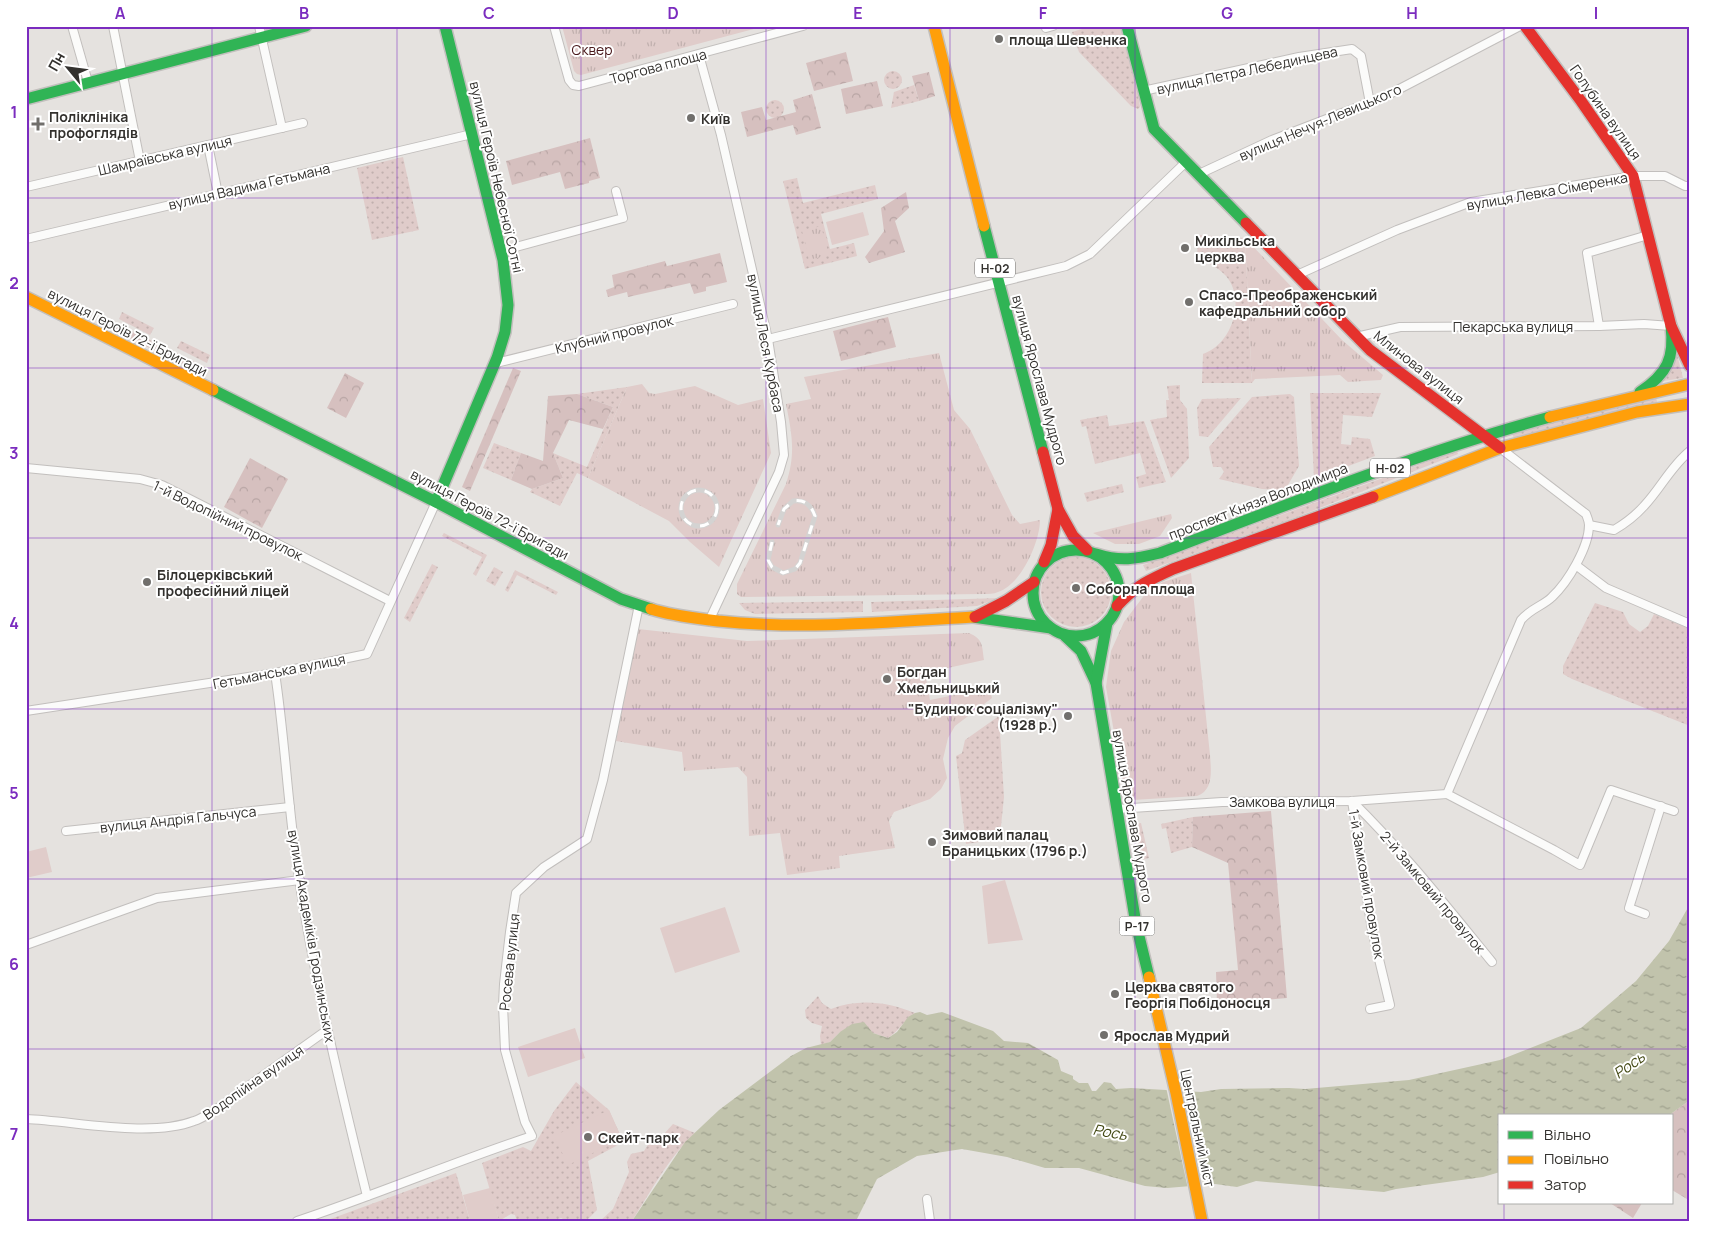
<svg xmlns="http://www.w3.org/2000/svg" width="1716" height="1247" font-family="Manrope,sans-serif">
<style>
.grass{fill:url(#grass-dots)}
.forest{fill:url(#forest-crowns)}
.park{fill:url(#park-tufts)}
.pitch{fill:#e0ccca}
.water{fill:url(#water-ripples)}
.pier{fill:#e5e2df}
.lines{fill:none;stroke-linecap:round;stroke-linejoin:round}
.street-casing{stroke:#c2bfbd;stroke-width:10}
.fast-casing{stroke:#c2bfbd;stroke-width:14}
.slow-casing{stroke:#c2bfbd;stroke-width:14}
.jam-casing{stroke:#c2bfbd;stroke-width:14}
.street{stroke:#fbfbfa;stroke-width:8}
.fast{stroke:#30b455;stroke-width:11}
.slow{stroke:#ff9f0a;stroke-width:11}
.jam{stroke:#e5322d;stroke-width:11}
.rail-casing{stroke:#d4d3d2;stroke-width:5}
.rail{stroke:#fff;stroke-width:3;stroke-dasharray:9;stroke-linecap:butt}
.grid{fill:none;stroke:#7b2cbf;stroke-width:1;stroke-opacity:0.55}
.poi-dot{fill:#716f6c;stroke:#fff;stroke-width:2}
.labels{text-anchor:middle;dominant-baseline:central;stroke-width:4;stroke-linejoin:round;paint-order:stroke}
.shield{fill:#fff;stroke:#706f6d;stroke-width:1}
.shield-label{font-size:12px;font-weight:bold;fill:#33312e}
.poi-label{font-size:14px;font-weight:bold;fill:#33312e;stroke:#fff;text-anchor:start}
.park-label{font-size:14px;fill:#49181b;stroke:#fff}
.street-label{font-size:14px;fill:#33312e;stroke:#fff}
.water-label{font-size:15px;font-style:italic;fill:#444a15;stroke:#fff}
.neatline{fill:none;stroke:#7b2cbf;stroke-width:2}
.grid-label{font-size:16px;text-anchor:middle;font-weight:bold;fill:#7b2cbf}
</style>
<defs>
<pattern id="grass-dots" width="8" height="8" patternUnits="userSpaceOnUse" patternTransform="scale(1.25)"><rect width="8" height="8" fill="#e0ccca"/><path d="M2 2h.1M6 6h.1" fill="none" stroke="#c1b0ae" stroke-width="1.8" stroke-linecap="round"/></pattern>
<pattern id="forest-crowns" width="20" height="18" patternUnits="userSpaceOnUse" patternTransform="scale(1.25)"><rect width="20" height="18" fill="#d6c0bf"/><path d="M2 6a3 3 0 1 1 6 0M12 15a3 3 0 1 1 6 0" fill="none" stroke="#b8a5a4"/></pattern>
<pattern id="park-tufts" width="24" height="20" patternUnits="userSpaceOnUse" patternTransform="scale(1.25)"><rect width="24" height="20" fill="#e0ccca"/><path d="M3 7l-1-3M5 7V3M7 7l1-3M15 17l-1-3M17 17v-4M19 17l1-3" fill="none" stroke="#c1b0ae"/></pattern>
<pattern id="water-ripples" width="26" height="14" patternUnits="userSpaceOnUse" patternTransform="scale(1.25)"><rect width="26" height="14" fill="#c1c3ac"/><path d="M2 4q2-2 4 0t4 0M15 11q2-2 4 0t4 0" fill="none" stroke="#9d9f8c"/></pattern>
</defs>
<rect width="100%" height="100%" fill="#e5e2df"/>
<g class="grass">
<path d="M1092 26H1120L1138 94 1140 107 1138 109 1131 106 1079 52 1072 32Z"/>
<circle cx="893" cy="80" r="9"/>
<path d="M914 85 919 101 891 108 894 92Z"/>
<circle cx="775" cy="109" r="9"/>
<path d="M403 157 419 230 372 240 357 168Z"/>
<path d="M797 178 803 203 875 185 878 199 821 214 830 249 854 243 857 256 805 269 783 181Z"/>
<path d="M1198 235 1245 238 1252 383H1202L1203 354C1230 345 1245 305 1229 280 1222 269 1209 263 1197 259Z"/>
<path d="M122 312 154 328 150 335 119 319Z"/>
<path d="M181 341 210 355 207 363 177 348Z"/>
<path d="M1677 354 1683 378 1663 381Z"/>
<path d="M1180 385V400L1187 409 1189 458 1171 478 1150 420 1167 417 1166 400H1169L1167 386Z"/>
<path d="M627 387 588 478 577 473 560 506 530 492 532 489 563 478 553 453 587 467 613 407 577 394Z"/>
<path d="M1310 393H1381L1372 417 1343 415 1341 444 1351 445 1352 437 1370 439 1375 456 1314 479Z"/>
<path d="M1290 394 1294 397 1299 466 1285 490 1262 489 1219 479 1224 472 1221 467H1213L1209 447 1252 397Z"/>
<path d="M1656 396 1657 402 1634 406 1514 438 1512 434Z"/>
<path d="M1241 398 1208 437 1199 436 1197 408 1202 399Z"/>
<path d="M1107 415 1109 426 1144 421 1166 482 1139 488 1136 477 1146 474 1140 453 1095 464 1086 426 1082 427 1080 420Z"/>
<path d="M494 443 521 453 511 480 483 468Z"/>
<path d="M1457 451 1458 454 1289 520 1146 571 1143 565Z"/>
<path d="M1122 484 1124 492 1087 502 1084 493Z"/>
<path d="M444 533 487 555 476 576 473 574 482 557 442 536Z"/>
<circle cx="1076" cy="592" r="35"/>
<path d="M432 564 438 567 410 622 404 618Z"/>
<path d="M494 567 503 572 495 586 486 581Z"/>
<path d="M515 570 558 592 556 595 517 575 508 592 505 590Z"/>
<path d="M1000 598 977 606 872 612 871 602Z"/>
<path d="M863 601V612L755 614 745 610 739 603Z"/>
<path d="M1595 603 1623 612 1629 624 1640 632 1648 626 1654 614 1690 629V726L1572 679 1563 674V666Z"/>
<path d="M999 716 1004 797 1001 826 986 841 966 844 956 756 962 753 965 740Z"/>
<path d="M1193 817 1192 847 1171 853 1166 828 1162 829 1161 824Z"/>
<path d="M1141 823 1149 858 1141 860 1135 824Z"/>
<path d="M818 996 822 1003 831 1009C859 998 888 1002 915 1013 904 1020 899 1031 888 1038L873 1033 840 1032 830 1042 821 1045 820 1036 822 1026 812 1023 806 1018 805 1010Z"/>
<path d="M576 1082 609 1110 622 1139 616 1146 588 1161 597 1210 586 1221H567L561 1218 553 1221H517L515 1215 511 1214 499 1221 482 1163 523 1147 531 1151 554 1111Z"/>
<path d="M673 1124 695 1133C669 1157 651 1191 632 1221H600L613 1209 629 1172 627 1162 631 1154 644 1151 651 1140 663 1135Z"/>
<path d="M456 1173 470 1221H325Z"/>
</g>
<g class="forest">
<path d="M846 52 853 81 814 91 806 63Z"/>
<path d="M929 72 935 96 919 101 912 76Z"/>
<path d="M877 81 883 106 846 114 841 89Z"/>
<path d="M812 94 821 128 796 135 793 125 747 137 741 112 762 107 766 120 796 112 793 100Z"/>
<path d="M590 138 600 178 589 181V183L565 189 560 172 512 185 506 161Z"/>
<path d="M906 192 909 208 895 221 905 252 869 263 865 257 884 231 881 208Z"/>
<path d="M720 253 727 282 706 287V291L694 294 690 283 628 297 627 292 608 297 606 290 614 287 612 275 665 261 667 266Z"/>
<path d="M888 317 896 347 841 361 833 331Z"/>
<path d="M116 323 205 367 201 373 113 330Z"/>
<path d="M513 368 521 371 470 491 462 487Z"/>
<path d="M345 373 364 383 346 418 327 408Z"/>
<path d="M577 394 613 407 603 429 569 420 553 453 563 478 532 489 511 480 521 453 543 461 548 396Z"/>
<path d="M250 458 288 479 262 528 224 507Z"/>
<path d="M1271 811 1287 998 1217 1004 1216 972 1238 970 1228 863 1192 847 1193 817Z"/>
<path d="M1690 1100V1196L1687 1199 1672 1190V1116H1668Z"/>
<path d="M1610 1203H1642L1633 1218Z"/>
</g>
<g class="park">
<path d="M562 26H765L581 75 577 74 574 71Z"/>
<path d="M821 226 829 255 809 260 802 231Z"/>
<path d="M1245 238 1342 340 1383 375 1381 380 1348 382 1340 375 1255 379 1252 383Z"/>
<path d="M939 353 954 410 970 429 1012 515 1020 524 1040 520C1040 542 1021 585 998 592 994 594 988 594 983 594L741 597 737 594V584L786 484C796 453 792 435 786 404L811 399 804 377Z"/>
<path d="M642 384 649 393 655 394 695 386 738 405 763 399 771 453 719 567 690 542 669 521 588 478 627 387Z"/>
<path d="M1171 514 1172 518 1160 536 1139 544H1115L1093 533Z"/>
<path d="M1191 573 1210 755C1211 770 1214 790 1197 796L1133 800 1128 798 1125 794 1106 687 1111 651 1124 622 1146 593 1163 582Z"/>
<path d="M638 629 747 641 969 633C983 639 982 645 984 660L925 673 930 700 989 688 992 698 955 726 948 738 943 759 947 778 941 789 930 799 894 812 889 821 895 848 839 856 840 868 787 875 780 833 749 836 747 777 738 767 684 771 682 752 616 741Z"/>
</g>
<g class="pitch">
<path d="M863 212 869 235 832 245 826 222Z"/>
<path d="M46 847 52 872 26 878V852Z"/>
<path d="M1005 880 1023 940 988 944 982 886Z"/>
<path d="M725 907 740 952 675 973 660 928Z"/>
<path d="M575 1028 585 1058 528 1077 518 1047Z"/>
<path d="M609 1110 622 1139 568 1165 554 1136Z"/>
<path d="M490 1188 499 1221H470L463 1195Z"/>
</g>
<path class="water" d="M1690 904V1100L1668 1116H1500V1172L1483 1177 1396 1189 1384 1192 1256 1181 1237 1187 1215 1184 1167 1188 1145 1186 1079 1168H1045L1007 1157 962 1149 917 1156 877 1179 856 1221H632L685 1142 719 1110 791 1056 806 1048 830 1042 840 1032 852 1024 864 1022 873 1033 888 1038 897 1032 908 1017 915 1013 920 1012 927 1015 942 1012 993 1031 1004 1041 1028 1043 1058 1060 1061 1071 1073 1076V1079L1079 1083H1088L1092 1091H1096L1104 1082 1111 1083 1116 1089 1131 1088 1201 1092 1221 1089 1289 1088 1305 1089 1409 1080 1500 1060 1581 1028 1636 981 1669 941Z"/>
<path class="pier" d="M1166 1087 1183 1088 1204 1187 1188 1189Z"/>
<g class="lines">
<defs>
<g id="street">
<path d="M72 26 88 82"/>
<path d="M113 26 140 161"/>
<path d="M259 26 282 128"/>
<path d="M554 26 569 80 573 85 579 86 803 26"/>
<path d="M1046 26V28L1053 26"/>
<path d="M699 55 721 135 768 339 781 422 784 455 779 472 709 621"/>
<path d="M1143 91 1299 57 1352 49 1361 56 1370 103"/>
<path d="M208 145 218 194"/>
<path d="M1199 174 1272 140 1384 97 1520 26"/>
<path d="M26 187 303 123"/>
<path d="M26 239 472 134"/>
<path d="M501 251 623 218 616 191"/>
<path d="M1297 275 1397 230 1471 202 1633 176H1665L1685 186H1690"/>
<path d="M1599 326 1587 253 1648 235"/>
<path d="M1356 337 1400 327 1599 326 1644 324 1671 326"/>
<path d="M768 339 1066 266 1090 254 1186 162"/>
<path d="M496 363 733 304"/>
<path d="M26 468 140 479 162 485 390 601"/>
<path d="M1589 525 1614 530C1626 523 1635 516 1644 506 1661 488 1671 466 1690 451"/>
<path d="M1577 566 1606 588 1690 624"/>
<path d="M275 673C284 732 287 792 295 851 311 967 339 1082 367 1196"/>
<path d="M26 711 275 673 367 654 436 502"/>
<path d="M1447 794 1554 850 1580 865 1611 790 1674 811"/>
<path d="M1352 801 1372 930 1390 1005 1370 1009"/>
<path d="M1352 801C1403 851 1447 907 1492 962"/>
<path d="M1117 809 1222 802 1352 801 1447 794 1521 620C1531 608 1543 606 1552 597 1568 582 1589 547 1589 525 1589 521 1587 517 1586 514L1500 448"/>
<path d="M66 831 290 807"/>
<path d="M1645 914 1629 908 1661 806"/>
<path d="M26 945 157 898 300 880"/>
<path d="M26 1119C75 1121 149 1138 194 1121 201 1119 208 1114 215 1110L327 1030"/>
<path d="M927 1199 930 1221"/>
<path d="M297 1221C376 1195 453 1162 532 1136L525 1122 505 1050 503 1005 504 984 510 932 516 893 544 867 587 839 603 780 639 605"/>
</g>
<g id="fast">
<path d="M1127 26 1154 129 1246 223"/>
<path d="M26 99 306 26"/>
<path d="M984 226 1043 452"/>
<path d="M213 390 436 502 621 599 651 609"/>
<path d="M1640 392C1667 374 1675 358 1671 326"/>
<path d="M436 502 497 358 505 332 508 305 503 260 445 26"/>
<circle cx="1076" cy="593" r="43"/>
<path d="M1096 554C1121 562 1135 559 1160 553 1289 504 1417 453 1550 417"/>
<path d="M973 617 1051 628"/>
<path d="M1065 636 1081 651 1096 683 1136 924 1149 977"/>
<path d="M1096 683 1107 623"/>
</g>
<g id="slow">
<path d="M934 26 984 226"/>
<path d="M26 297 213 390"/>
<path d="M1550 417 1690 384"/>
<path d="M1373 497 1500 448 1637 412 1690 404"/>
<path d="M651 609C673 616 695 618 718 621 803 630 889 622 973 617"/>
<path d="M1149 977 1176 1093 1202 1221"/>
</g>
<g id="jam">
<path d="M1525 26 1581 101 1633 176 1671 326 1690 366"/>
<path d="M1246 223 1370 350 1500 448"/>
<path d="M1043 452 1058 509 1073 536 1087 550"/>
<path d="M1044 562 1051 545 1058 509"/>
<path d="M1117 606C1136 585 1148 581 1173 569L1373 497"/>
<path d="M975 617 1006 601 1034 582"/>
</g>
</defs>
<use href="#street" class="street-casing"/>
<use href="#fast" class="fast-casing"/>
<use href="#slow" class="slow-casing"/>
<use href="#jam" class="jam-casing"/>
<use href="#street" class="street"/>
<use href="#fast" class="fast"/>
<use href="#slow" class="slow"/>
<use href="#jam" class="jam"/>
<defs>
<g id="rail">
<circle cx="699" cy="508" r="18"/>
<path d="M772 542 768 560 772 567 783 573 795 569 800 563 815 516C811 505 805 499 793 501L784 509 778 525"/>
</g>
</defs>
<use href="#rail" class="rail-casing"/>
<use href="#rail" class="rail"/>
</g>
<path class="grid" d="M212 26V1221M397 26V1221M581 26V1221M766 26V1221M950 26V1221M1135 26V1221M1319 26V1221M1504 26V1116M26 198H1690M26 368H1690M26 538H1690M26 709H1690M26 879H1690M26 1049H1690M1504 1203V1221"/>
<g class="poi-dot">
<circle cx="999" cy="39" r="5"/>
<circle cx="691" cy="118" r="5"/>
<path d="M35.5 116.5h5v5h5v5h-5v5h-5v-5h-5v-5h5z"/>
<circle cx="1185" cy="248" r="5"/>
<circle cx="1189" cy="302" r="5"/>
<circle cx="147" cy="582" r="5"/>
<circle cx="1076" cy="588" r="5"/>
<circle cx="887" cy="679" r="5"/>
<circle cx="1068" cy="716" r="5"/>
<circle cx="932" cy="842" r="5"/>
<circle cx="1115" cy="994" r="5"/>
<circle cx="1104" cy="1035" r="5"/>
<circle cx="588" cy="1137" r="5"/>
</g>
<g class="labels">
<g class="shield">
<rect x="975" y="258.5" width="40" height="19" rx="4"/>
<rect x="1370" y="458.5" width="40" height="19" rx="4"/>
<rect x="1119.5" y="916.5" width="35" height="19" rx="4"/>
</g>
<g class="shield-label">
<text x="995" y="268">Н-02</text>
<text x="1390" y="468">Н-02</text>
<text x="1137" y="926">Р-17</text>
</g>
<g class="poi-label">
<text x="1009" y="39">площа Шевченка</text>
<text x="49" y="116">Поліклініка<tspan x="49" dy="16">профоглядів</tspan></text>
<text x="701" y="118">Київ</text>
<text x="1195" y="240">Микільська<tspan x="1195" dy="16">церква</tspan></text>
<text x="1199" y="294">Спасо-Преображенський<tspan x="1199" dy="16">кафедральний собор</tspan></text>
<text x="157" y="574">Білоцерківський<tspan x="157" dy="16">професійний ліцей</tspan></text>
<text x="1086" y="588">Соборна площа</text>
<text x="897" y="671">Богдан<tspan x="897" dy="16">Хмельницький</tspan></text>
<text x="1058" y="708" text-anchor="end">"Будинок соціалізму"<tspan x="1058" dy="16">(1928 р.)</tspan></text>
<text x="942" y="834">Зимовий палац<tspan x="942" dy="16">Браницьких (1796 р.)</tspan></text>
<text x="1125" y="986">Церква святого<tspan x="1125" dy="16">Георгія Побідоносця</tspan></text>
<text x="1114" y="1035">Ярослав Мудрий</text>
<text x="598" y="1137">Скейт-парк</text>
</g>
<g class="park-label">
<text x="592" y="49">Сквер</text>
</g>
<g class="street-label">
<text transform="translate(658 66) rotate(-15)">Торгова площа</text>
<text transform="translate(1247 70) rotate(-12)">вулиця Петра Лебединцева</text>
<text transform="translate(1606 112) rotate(55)">Голубина вулиця</text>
<text transform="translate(1320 122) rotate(-23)">вулиця Нечуя-Левицького</text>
<text transform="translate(165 155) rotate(-13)">Шамраївська вулиця</text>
<text transform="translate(497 177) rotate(77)">вулиця Героїв Небесної Сотні</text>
<text transform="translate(249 186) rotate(-13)">вулиця Вадима Гетьмана</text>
<text transform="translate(1547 191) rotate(-10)">вулиця Левка Сімеренка</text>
<text x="1513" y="326">Пекарська вулиця</text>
<text transform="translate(128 332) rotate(27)">вулиця Героїв 72-ї Бригади</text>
<text transform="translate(614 334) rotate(-14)">Клубний провулок</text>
<text transform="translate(766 343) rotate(79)">вулиця Леся Курбаса</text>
<text transform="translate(1419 367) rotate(38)">Млинова вулиця</text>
<text transform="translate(1040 380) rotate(75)">вулиця Ярослава Мудрого</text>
<text transform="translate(1258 501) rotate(-21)">проспект Князя Володимира</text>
<text transform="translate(490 514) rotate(28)">вулиця Героїв 72-ї Бригади</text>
<text transform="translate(228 520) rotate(26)">1-й Водопійний провулок</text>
<text transform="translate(279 671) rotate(-11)">Гетьманська вулиця</text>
<text x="1282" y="801">Замкова вулиця</text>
<text transform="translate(1133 816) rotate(80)">вулиця Ярослава Мудрого</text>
<text transform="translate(178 819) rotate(-6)">вулиця Андрія Гальчуса</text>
<text transform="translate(1367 884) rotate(80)">1-й Замковий провулок</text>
<text transform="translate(1433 892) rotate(50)">2-й Замковий провулок</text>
<text transform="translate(312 936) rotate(80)">вулиця Академіків Гродзинських</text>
<text transform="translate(509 962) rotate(-84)">Росева вулиця</text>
<text transform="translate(253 1082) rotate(-35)">Водопійна вулиця</text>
<text transform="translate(1198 1128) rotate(78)">Центральний міст</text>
</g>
<g class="water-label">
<text transform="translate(1629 1065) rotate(-35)">Рось</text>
<text transform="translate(1110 1132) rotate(10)">Рось</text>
</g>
</g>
<rect width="1716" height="1247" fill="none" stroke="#ffffff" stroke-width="55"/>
<rect x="1498" y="1114" width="175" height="90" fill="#ffffff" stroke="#adadab"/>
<rect x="1508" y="1131" width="25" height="8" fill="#30b455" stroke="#adadab"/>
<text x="1544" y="1140" font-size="15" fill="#33312e">Вільно</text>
<rect x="1508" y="1156" width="25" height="8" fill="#ff9f0a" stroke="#adadab"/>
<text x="1544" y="1164" font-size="15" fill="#33312e">Повільно</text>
<rect x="1508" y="1181" width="25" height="8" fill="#e5322d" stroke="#adadab"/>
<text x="1544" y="1190" font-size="15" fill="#33312e">Затор</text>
<g transform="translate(68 68) rotate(299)" stroke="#ffffff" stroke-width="4" paint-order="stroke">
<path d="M0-4L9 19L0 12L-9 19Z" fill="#33312e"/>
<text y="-8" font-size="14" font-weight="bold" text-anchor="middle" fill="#33312e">Пн</text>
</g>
<rect x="28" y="28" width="1660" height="1192" class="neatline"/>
<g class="grid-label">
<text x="120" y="19">A</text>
<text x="304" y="19">B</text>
<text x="489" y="19">C</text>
<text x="673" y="19">D</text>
<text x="858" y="19">E</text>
<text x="1043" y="19">F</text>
<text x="1227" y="19">G</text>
<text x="1412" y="19">H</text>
<text x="1596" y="19">I</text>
<text x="14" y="118">1</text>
<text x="14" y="289">2</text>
<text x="14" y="459">3</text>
<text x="14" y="629">4</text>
<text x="14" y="799">5</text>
<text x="14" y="970">6</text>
<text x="14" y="1140">7</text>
</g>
</svg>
